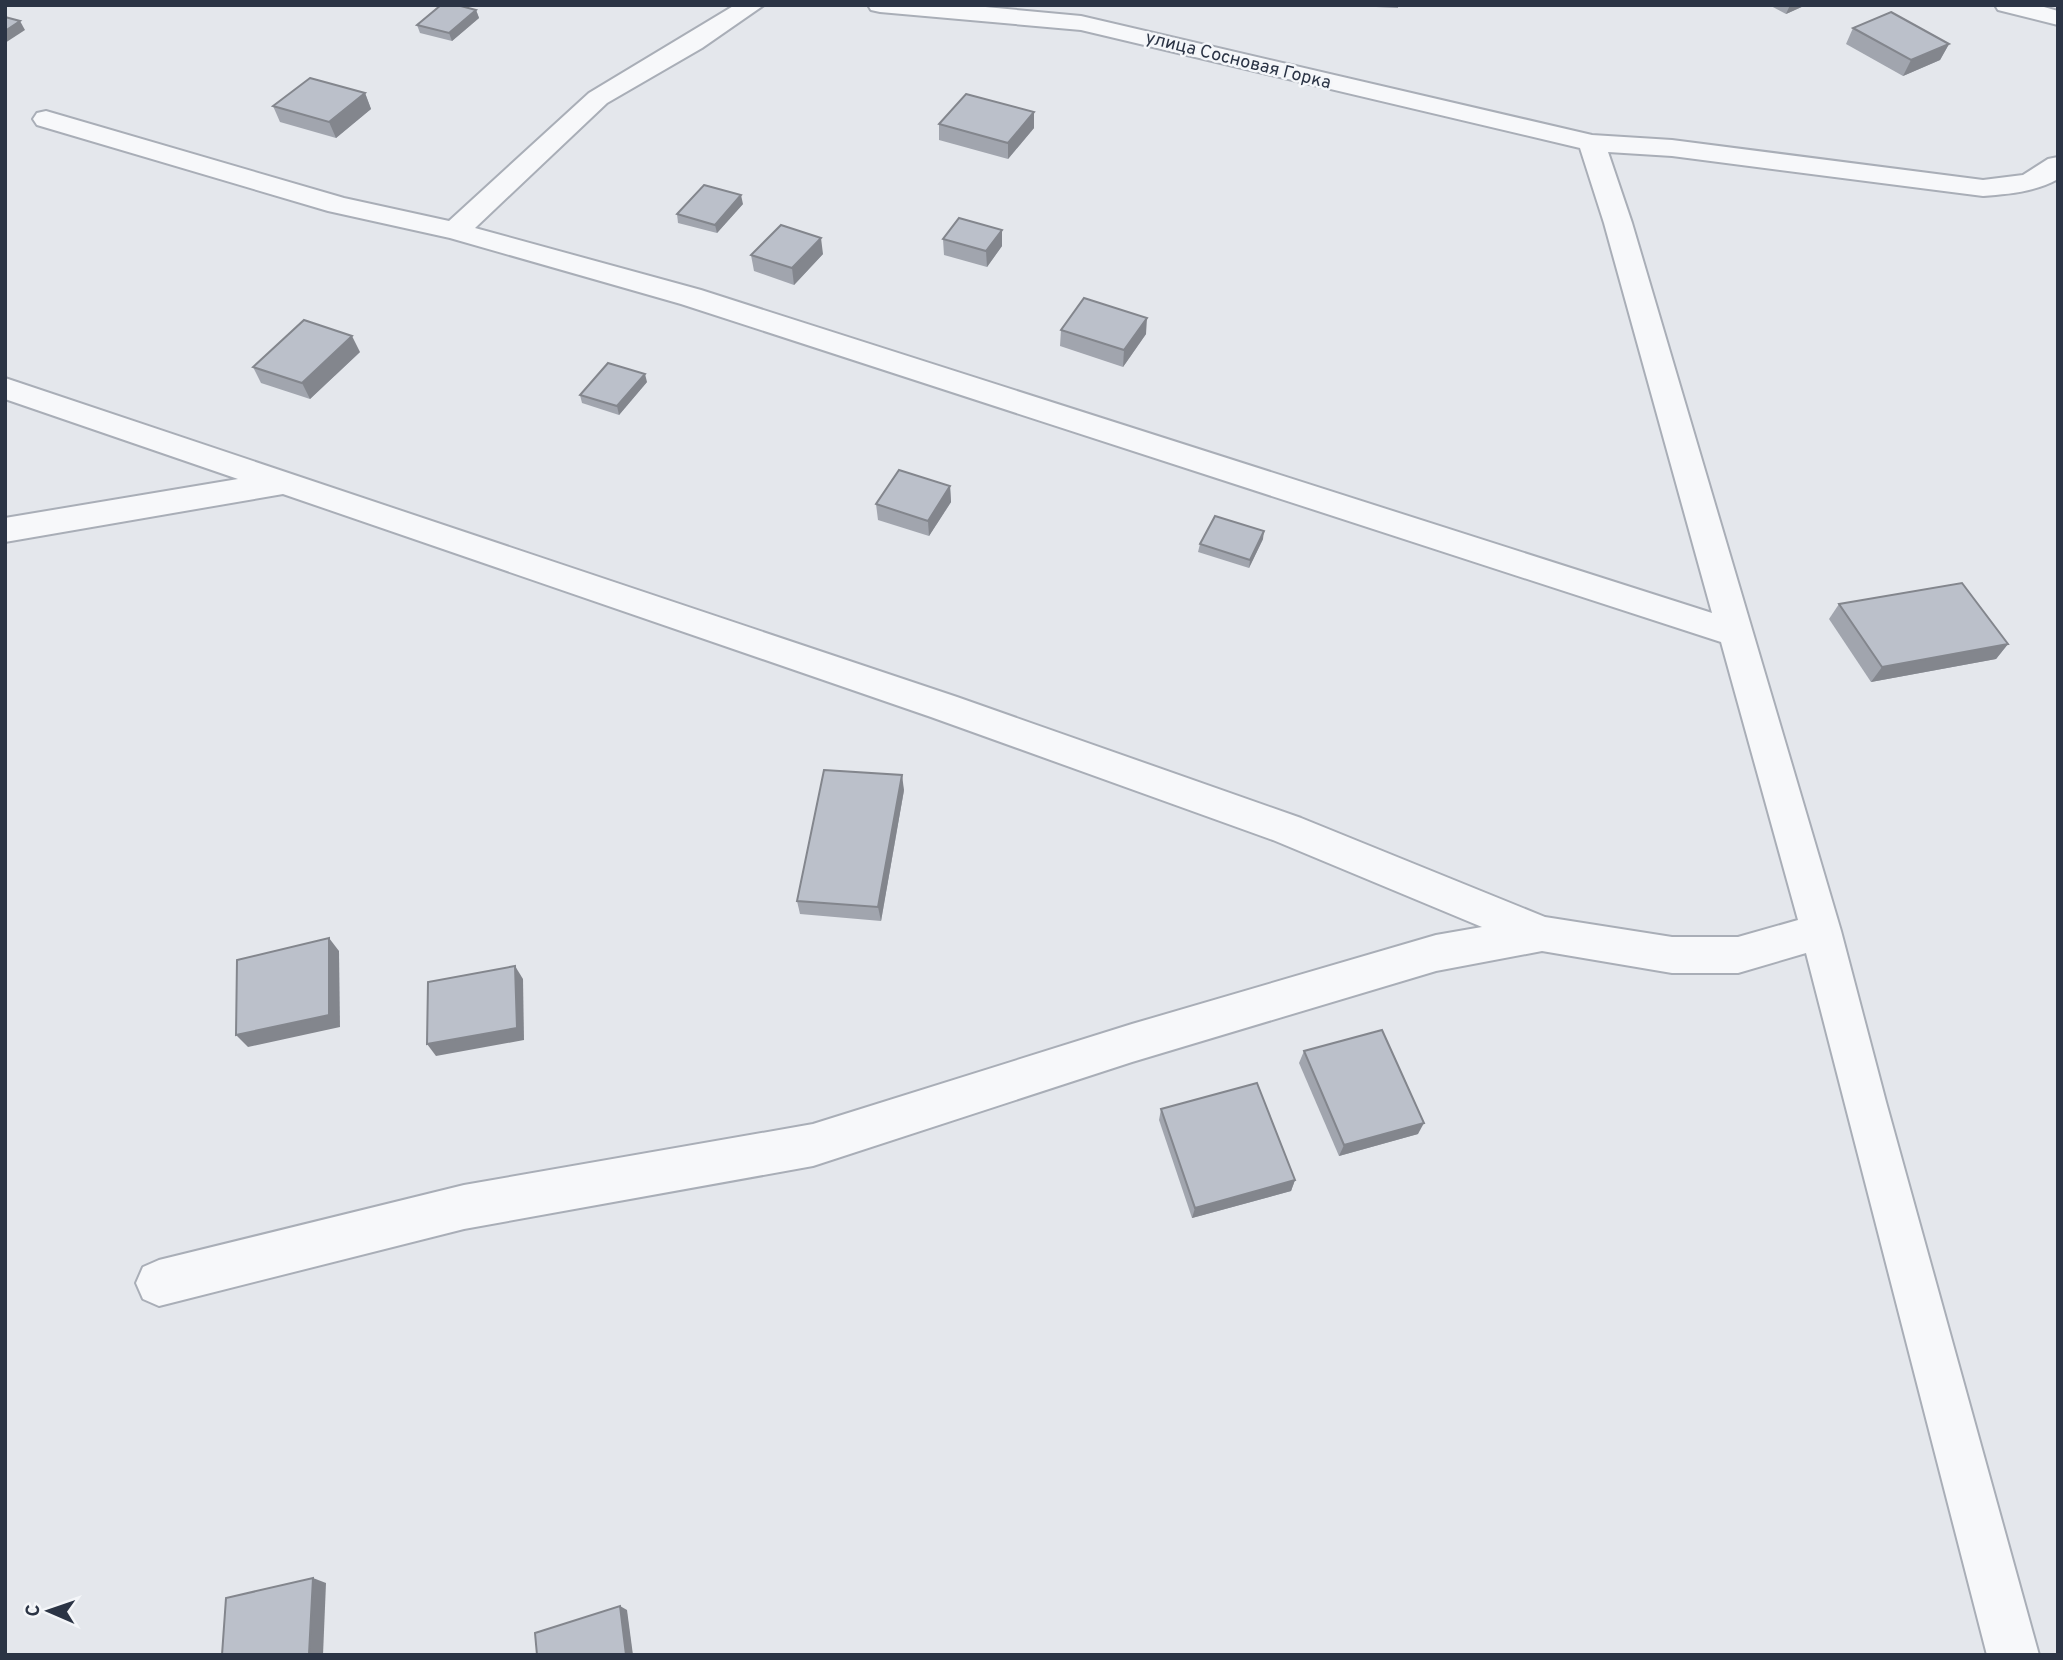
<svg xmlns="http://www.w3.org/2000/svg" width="2063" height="1660" font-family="Overpass,sans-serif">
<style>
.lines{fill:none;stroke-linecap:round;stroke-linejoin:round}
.minor-casing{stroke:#a9aeb7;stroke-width:4}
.minor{fill:#f7f8fa;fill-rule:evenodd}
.wall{fill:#a1a5ae}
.shaded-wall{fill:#83868d}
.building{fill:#bbc0ca;stroke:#83868d;stroke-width:2}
.labels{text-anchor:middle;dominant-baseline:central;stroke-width:5;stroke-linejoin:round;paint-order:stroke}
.far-street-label{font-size:18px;fill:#2b3445;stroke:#f4f6f9}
</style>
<rect width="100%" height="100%" fill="#e4e7ec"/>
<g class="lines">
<defs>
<g id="minor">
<path d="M735 5H764L702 48 607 103 475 228 701 290 1712 613 1604 223 1580 148 1081 30 880 12 871 10 868 5H964L1081 16 1592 135 1672 140 1983 180 2023 175 2048 159 2058 157V179C2035 192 2008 194 1983 196L1672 156 1608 152 1632 223 1841 931 1886 1102 2039 1655H1987L1806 953 1738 973H1672L1542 951 1436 971 1132 1062 813 1166 464 1229 159 1306 143 1299 136 1283 143 1267 159 1260 464 1185 813 1124 1132 1024 1436 935 1482 927 1273 840 931 717 283 494 5 542V518L238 479 5 399V378L957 697 1301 818 1545 917 1672 937H1738L1798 920 1721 642 681 304 450 238 328 211 37 125 33 119 37 113 46 111 344 198 449 221 589 93Z"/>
<path d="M1995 5H2037L2058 11V25L1998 10Z"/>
</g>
</defs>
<use href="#minor" class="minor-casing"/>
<use href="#minor" class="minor"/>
</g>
<g class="wall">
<path d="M1354 5H1398V8L1354 6Z"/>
<path d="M1769 5H1806L1786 14Z"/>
<path d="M476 10 479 18 452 41 420 33 417 25Z"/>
<path d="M1853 28 1949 44 1940 60 1903 76 1846 44Z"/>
<path d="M365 93 371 109 336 138 280 122 273 106Z"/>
<path d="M1034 112V128L1008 159 939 140V124Z"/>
<path d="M743 204 717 233 678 223 677 214Z"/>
<path d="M1002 230V246L987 267 944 255 943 239Z"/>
<path d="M823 254 794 285 754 271 751 255Z"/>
<path d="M1061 330 1146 334 1123 367 1060 346Z"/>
<path d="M360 352 310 399 261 383 253 367Z"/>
<path d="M647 382 619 415 582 403 580 395Z"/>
<path d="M950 486 951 502 929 536 878 520 876 504Z"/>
<path d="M1263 539 1249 568 1198 552 1200 544Z"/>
<path d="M1839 604 2008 644 1996 659 1871 682 1829 619Z"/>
<path d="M904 790 881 921 800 914 797 901Z"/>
<path d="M1304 1051 1418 1134 1339 1156 1299 1063Z"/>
<path d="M1161 1109 1295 1180 1291 1191 1192 1218 1159 1120Z"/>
</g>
<g class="shaded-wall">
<path d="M1790 5H1806L1786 14Z"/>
<path d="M476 10 479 18 452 41 449 33Z"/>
<path d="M20 21 25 30 5 43V31Z"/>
<path d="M1949 44 1940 60 1903 76 1911 60Z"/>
<path d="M365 93 371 109 336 138 329 122Z"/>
<path d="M1034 112V128L1008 159V143Z"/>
<path d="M741 195 743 204 717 233 715 225Z"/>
<path d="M1002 230V246L987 267 986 251Z"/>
<path d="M821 238 823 254 794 285 792 268Z"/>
<path d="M1147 318 1146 334 1123 367 1124 350Z"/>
<path d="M352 336 360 352 310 399 302 383Z"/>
<path d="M645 374 647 382 619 415 617 406Z"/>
<path d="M950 486 951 502 929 536 928 521Z"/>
<path d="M1264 531 1263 539 1249 568 1250 560Z"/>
<path d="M2008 644 1996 659 1871 682 1882 667Z"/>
<path d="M902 775 904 790 881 921 878 907Z"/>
<path d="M329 938 339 951 340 1027 248 1047 236 1035Z"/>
<path d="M515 966 523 979 524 1040 436 1056 427 1044Z"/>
<path d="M1424 1123 1418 1134 1339 1156 1344 1145Z"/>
<path d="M1295 1180 1291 1191 1192 1218 1195 1208Z"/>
<path d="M313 1578 326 1583 323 1655H304Z"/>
<path d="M620 1606 627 1610 633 1655H626Z"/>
</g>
<g class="building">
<path d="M441 5H457L476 10 449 33 417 25Z"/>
<path d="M1891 12 1949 44 1911 60 1853 28Z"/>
<path d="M5 17 20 21 5 31Z"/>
<path d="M310 78 365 93 329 122 273 106Z"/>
<path d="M966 94 1034 112 1008 143 939 124Z"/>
<path d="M704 185 741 195 715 225 677 214Z"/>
<path d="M959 218 1002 230 986 251 943 239Z"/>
<path d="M781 225 821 238 792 268 751 255Z"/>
<path d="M1084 298 1147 318 1124 350 1061 330Z"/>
<path d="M304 320 352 336 302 383 253 367Z"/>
<path d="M608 363 645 374 617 406 580 395Z"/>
<path d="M899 470 950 486 928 521 876 504Z"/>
<path d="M1215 516 1264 531 1250 560 1200 544Z"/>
<path d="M1962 583 2008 644 1882 667 1839 604Z"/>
<path d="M824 770 902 775 878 907 797 901Z"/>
<path d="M329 938V1015L236 1035 237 960Z"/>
<path d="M515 966 517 1028 427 1044 428 982Z"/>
<path d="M1382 1030 1424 1123 1344 1145 1304 1051Z"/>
<path d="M1257 1083 1295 1180 1195 1208 1161 1109Z"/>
<path d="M313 1578 309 1654 304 1655H222L226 1598Z"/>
<path d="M620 1606 626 1655H537L535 1633Z"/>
</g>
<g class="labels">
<g class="far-street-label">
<text transform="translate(1238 61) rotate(14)">улица Сосновая Горка</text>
</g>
</g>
<rect width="2063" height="1660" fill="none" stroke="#2b3445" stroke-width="14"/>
<g transform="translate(49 1611) rotate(272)" stroke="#f4f6f9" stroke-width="5" paint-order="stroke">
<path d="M0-5L12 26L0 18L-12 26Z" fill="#2b3445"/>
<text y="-10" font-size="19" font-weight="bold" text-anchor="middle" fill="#2b3445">С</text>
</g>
</svg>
